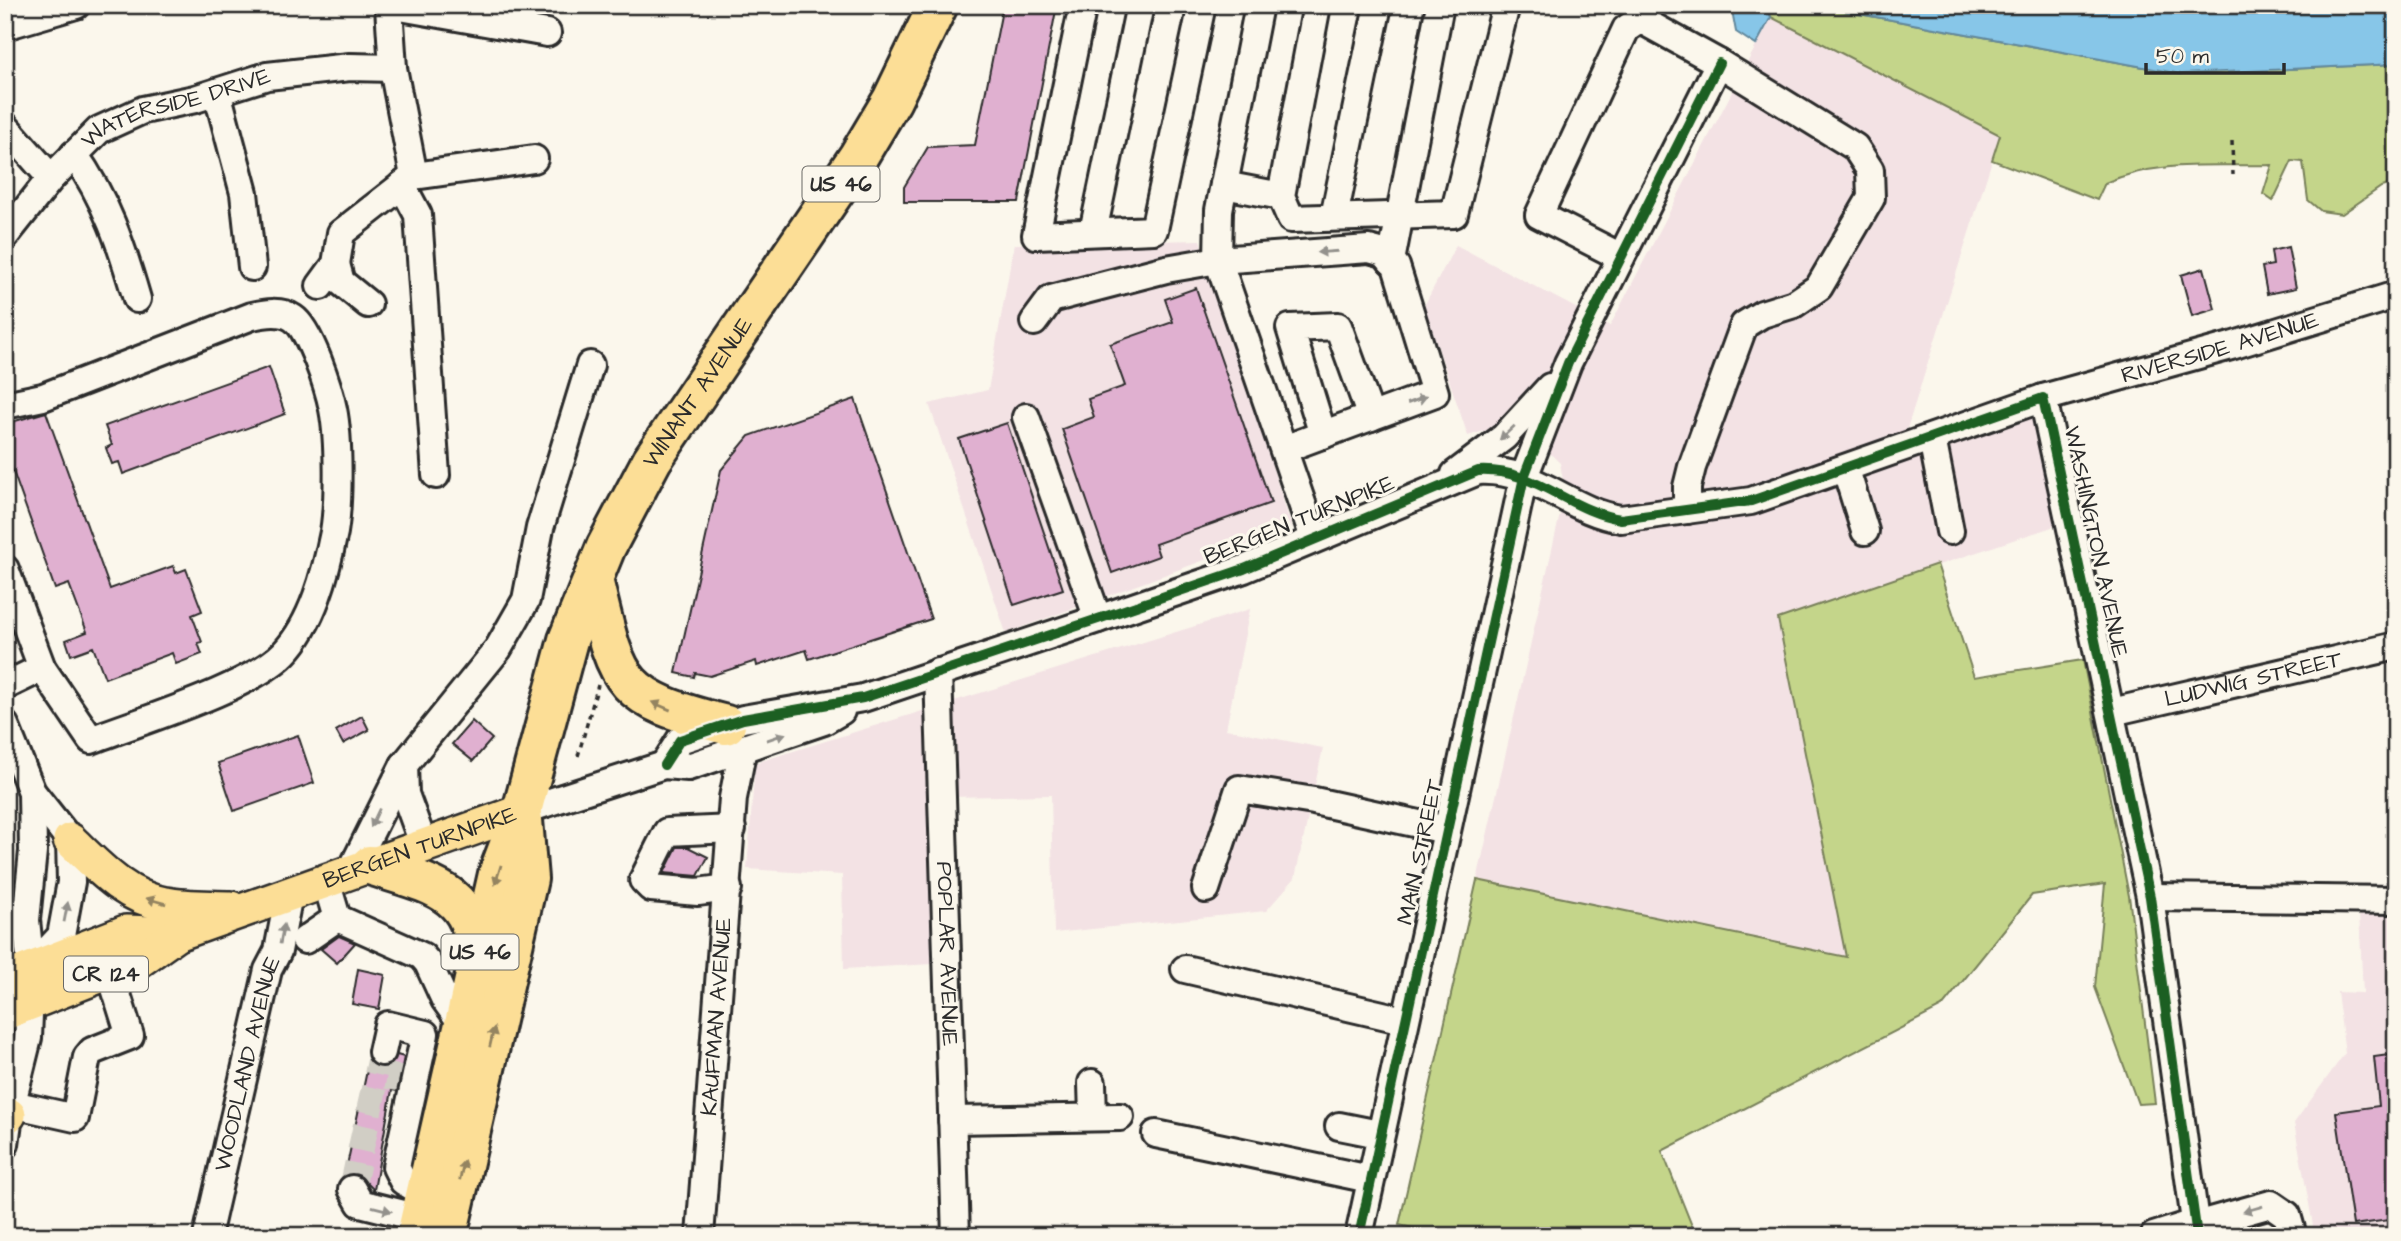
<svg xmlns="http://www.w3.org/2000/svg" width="2401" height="1241" font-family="'Architects Daughter',sans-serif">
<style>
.built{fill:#f3e2e4}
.green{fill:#c4d58a;stroke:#78805a;stroke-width:2}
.water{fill:#87c6e8;stroke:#62889c;stroke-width:2}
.building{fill:#e0b0d0;stroke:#2b2b2b;stroke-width:2}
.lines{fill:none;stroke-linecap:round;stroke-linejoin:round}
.minor-tunnel{stroke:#d1cec5;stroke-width:26;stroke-dasharray:26 13;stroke-linecap:butt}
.minor-casing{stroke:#2b2b2b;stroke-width:32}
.major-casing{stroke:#2b2b2b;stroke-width:38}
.highway-casing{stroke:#2b2b2b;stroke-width:44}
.path{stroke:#2b2b2b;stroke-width:3.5;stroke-dasharray:5 5;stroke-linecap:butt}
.minor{stroke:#fbf7ec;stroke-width:26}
.major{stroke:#fcde96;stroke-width:33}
.highway{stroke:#fcde96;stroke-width:38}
.cycleway-casing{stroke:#fbf7ec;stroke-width:15}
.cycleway{stroke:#1b5e20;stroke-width:10}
.oneway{fill:#93918c}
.oneway2{fill:#948460}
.labels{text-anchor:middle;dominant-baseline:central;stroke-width:6;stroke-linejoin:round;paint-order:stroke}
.shield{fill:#fbf7ec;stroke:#696865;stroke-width:2}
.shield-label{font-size:21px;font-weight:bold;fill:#2b2b2b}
.street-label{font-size:23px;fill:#2b2b2b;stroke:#fbf7ec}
</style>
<rect width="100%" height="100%" fill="#fbf7ec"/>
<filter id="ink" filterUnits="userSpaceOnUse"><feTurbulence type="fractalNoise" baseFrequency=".0143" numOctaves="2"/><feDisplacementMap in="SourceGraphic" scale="14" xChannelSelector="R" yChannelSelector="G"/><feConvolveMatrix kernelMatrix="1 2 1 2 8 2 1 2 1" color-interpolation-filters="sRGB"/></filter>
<g filter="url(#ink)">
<g class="built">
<path d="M1771 17 2000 135 1906 432 1914 457 2031 417 2055 526 1778 619 1846 957 1477 880 1565 492 1560 463 1541 445 1487 430 1468 436 1424 306 1456 245 1610 326Z"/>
<path d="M1200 240 1292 528 1006 633 929 404 988 390 1014 244Z"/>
<path d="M1250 609 1226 729 1323 748 1295 878 1266 911 1054 933 1051 795 946 797 950 963 844 969 842 875 747 869 755 763Z"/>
<path d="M2358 893 2396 894V1236H2315L2294 1123 2345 1053 2337 992 2363 993Z"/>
</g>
<g class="green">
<path d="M1766 5H1811L2181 74 2396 64V183L2381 187 2342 214 2321 211 2308 200 2303 162 2292 161 2273 201 2263 194 2272 165C2215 167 2159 159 2105 183L2097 200 1992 160 2000 135 1771 17Z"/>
<path d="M1937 564 1974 677 2083 660 2129 896 2155 1103 2138 1104 2095 987 2105 884 2032 895 1942 1007 1662 1151 1696 1236H1450L1399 1225 1477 880 1846 957 1778 619Z"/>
</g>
<g class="water">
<path d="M1731 5H1766L1771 17 1756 45 1736 32Z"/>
<path d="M1811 5H2396V64L2181 74Z"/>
</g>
<g class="building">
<path d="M1003 5H1057L1019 202H904V187L928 147 975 145Z"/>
<path d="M2288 247 2296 288 2267 294 2262 267 2273 265 2271 251Z"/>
<path d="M2204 268 2215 309 2192 316 2181 275Z"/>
<path d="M1196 288 1271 503 1155 544 1159 556 1112 573 1062 429 1094 417 1088 399 1125 386 1110 344 1173 322 1165 299Z"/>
<path d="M269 367 285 414 123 474 119 462 112 464 106 448 112 445 105 426Z"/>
<path d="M855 399 931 619 809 659 806 650 757 666 756 661 710 676 695 673 694 677 676 673 721 470 749 436Z"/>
<path d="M46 412 110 589 173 566 176 573 186 569 202 611 192 615 202 642 198 643 202 654 176 664 172 653 105 678 93 647 71 655 66 640 87 632 69 584 55 589 5 449V424Z"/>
<path d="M1007 423 1063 589 1014 605 959 439Z"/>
<path d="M362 716 369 730 343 744 336 731Z"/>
<path d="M472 721 492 739 473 761 452 744Z"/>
<path d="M298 735 314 783 234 811 218 763Z"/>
<path d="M677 847H688L708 857 698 876 664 873Z"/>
<path d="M339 936 355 943 337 963 321 949Z"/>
<path d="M358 969 385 975 379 1009 352 1004Z"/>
<path d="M2396 1054V1219L2353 1225 2336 1112 2379 1106 2374 1057Z"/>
<path d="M397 1055 404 1057 397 1091 392 1090 374 1190 359 1175H345L369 1061 378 1067H386Z"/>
</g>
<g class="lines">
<g class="minor-tunnel">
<path d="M397 1091 404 1057"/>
<path d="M352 1189 382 1052"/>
</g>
<defs>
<g id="minor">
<path d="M389 5 547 33"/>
<path d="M1083 5 1036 235 1154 230 1202 5"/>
<path d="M1259 5 1219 210 1218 260 1314 538"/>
<path d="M1317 5 1281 196 1291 219 1454 214 1506 5"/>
<path d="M389 7 393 68 414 176"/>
<path d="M5 26 76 5"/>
<path d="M217 92 244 193 252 267"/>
<path d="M5 126 51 178"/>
<path d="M74 154C106 199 122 247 137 299"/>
<path d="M402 185 418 215 436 475"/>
<path d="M1224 185 1281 196"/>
<path d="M1334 217 1378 5"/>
<path d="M1093 232 1140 5"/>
<path id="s1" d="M5 236 51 178 99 130 143 110 195 99 267 76 350 67 393 68"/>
<path d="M1621 257 1539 215 1626 29 1636 22H1645L1719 63 1855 147 1870 170 1871 198 1819 287 1794 304 1762 314 1744 325 1692 467 1687 487V510"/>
<path d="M1391 261 1440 5"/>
<path d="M336 264 341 282 368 304"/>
<path d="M320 286 336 264 341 233 414 176 534 159"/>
<path d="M1034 322 1051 299 1166 269 1218 260 1369 249 1384 253 1396 266 1435 393 1284 449"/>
<path id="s2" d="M2043 398 2231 346 2396 295"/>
<path d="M5 405 43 397 252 316C265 313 281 310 293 318 310 329 329 389 333 409 339 439 339 502 334 532 326 572 313 623 284 653 250 688 140 721 91 740L42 668 5 569"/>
<path d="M1026 417 1098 619"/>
<path d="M1323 435 1290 328 1338 326 1371 417"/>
<path d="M1932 438 1950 531"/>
<path d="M1846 470 1865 531"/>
<path d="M1455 474 1504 437 1550 387"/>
<path id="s3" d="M938 672 956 1236"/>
<path d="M5 686 42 668"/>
<path id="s4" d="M2112 712 2396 646"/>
<path d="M5 725 32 792 70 840 71 882 61 936 32 967"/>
<path d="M404 765 405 794 424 846"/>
<path d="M664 765 680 740 743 719 863 698 1098 619 1244 569 1478 471C1536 468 1568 511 1621 519L1751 501 2043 398 2150 897 2197 1236"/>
<path d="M522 811 664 765 688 767 824 721 841 711"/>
<path d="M350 873 404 765 498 649 526 600 540 528 590 365"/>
<path d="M326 881 337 918 422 956 428 963 445 1000 463 1025"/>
<path d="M728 888 698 892 651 888 643 880 667 832 732 829"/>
<path d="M1206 889 1239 789 1314 801 1446 830"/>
<path d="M2150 897 2396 900"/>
<path d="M305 940 337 918"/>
<path d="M1185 969 1404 1020"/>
<path d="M382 1052 388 1025 425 1034 396 1167 403 1181 425 1194"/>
<path d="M1092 1083 1093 1117"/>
<path d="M12 1104 75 1118 87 1057 92 1051 130 1036 110 972"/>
<path d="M952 1120 1120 1117"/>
<path d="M1339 1126 1379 1134"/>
<path d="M1156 1134 1370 1179"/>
<path d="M5 1144 9 1115 28 1038 31 968 26 920 33 851 32 792"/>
<path d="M352 1189 360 1203 420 1218"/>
<path d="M2196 1225 2271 1204 2287 1215 2293 1236"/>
<path id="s5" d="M207 1236 268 970 278 951 289 894"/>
<path id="s6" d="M700 1236 733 798 743 748"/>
<path d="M1359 1236 1524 477 1568 363 1719 63"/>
<path d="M2154 1236 2195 1223"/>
</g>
<g id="major">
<path d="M70 840C97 866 126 898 165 904 186 908 210 907 231 908"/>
<path d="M5 979 126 932 177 934"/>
<path id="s7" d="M5 1013 140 960 177 934 522 811"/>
<path d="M5 1114 9 1115"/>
</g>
<g id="highway">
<path d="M593 579C618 685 617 697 726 725"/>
<path d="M370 865C423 883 476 888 475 957"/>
<path id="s8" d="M416 1236 498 874 522 811 568 640 606 547 652 460 858 157 892 100 938 5"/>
<path d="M447 1236 528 879 523 820"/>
</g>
</defs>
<use href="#minor" class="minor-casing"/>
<use href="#major" class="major-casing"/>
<use href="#highway" class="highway-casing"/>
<g class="path">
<path d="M2232 141 2233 175"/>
<path d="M578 756 598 685"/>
</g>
<use href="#minor" class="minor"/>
<use href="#major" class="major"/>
<use href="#highway" class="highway"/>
<defs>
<g id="cycleway">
<path d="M664 765 680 740 743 719 863 698 1098 619 1244 569 1478 471C1536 468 1568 511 1621 519L1751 501 2043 398 2150 897 2197 1236"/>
<path d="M1359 1236 1524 477 1568 363 1719 63"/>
</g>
</defs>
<use href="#cycleway" class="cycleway-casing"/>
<use href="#cycleway" class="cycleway"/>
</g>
<defs><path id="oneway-solid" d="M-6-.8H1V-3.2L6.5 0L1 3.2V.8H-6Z" transform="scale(1.75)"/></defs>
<g class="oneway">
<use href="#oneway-solid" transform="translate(1327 252) rotate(176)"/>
<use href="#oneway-solid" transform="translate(1417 400) rotate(-20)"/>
<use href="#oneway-solid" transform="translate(1507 433) rotate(137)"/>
<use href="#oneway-solid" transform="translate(776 737) rotate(-19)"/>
<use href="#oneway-solid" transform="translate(375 818) rotate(115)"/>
<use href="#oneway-solid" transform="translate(66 912) rotate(-79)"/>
<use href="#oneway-solid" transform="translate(282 934) rotate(-79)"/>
<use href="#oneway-solid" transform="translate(382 1209) rotate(14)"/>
<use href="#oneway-solid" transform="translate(2253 1209) rotate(164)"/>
</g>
<g class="oneway2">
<use href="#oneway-solid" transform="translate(661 706) rotate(-157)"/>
<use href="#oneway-solid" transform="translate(498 875) rotate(107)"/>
<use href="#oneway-solid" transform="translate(156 901) rotate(-164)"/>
<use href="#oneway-solid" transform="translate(492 1037) rotate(-77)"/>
<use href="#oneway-solid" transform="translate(462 1170) rotate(-77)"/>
</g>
</g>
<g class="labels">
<g class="shield">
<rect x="802.5" y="166.5" width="77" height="35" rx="5"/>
<rect x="441.5" y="934.5" width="77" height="35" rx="5"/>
<rect x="64" y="956.5" width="84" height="35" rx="5"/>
</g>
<g class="shield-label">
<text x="841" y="184">US 46</text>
<text x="480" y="952">US 46</text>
<text x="106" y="974">CR 124</text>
</g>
<g class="street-label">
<text stroke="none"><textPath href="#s1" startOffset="222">WATERSIDE DRIVE</textPath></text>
<text stroke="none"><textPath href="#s2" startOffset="184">RIVERSIDE AVENUE</textPath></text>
<text stroke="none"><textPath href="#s8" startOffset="896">WINANT AVENUE</textPath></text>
<text transform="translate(1299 520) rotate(-22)">BERGEN TURNPIKE</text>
<text transform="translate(2096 542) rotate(78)">WASHINGTON AVENUE</text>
<text stroke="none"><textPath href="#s4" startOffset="145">LUDWIG STREET</textPath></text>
<text stroke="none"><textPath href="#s7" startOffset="448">BERGEN TURNPIKE</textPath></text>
<text transform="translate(1420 852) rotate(-78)">MAIN STREET</text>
<text stroke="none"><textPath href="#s3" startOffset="282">POPLAR AVENUE</textPath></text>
<text stroke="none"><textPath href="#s6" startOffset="220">KAUFMAN AVENUE</textPath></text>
<text stroke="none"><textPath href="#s5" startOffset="177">WOODLAND AVENUE</textPath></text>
</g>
</g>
<rect width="2401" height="1241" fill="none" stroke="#fbf7ec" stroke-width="28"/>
<rect x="14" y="14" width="2373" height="1213" fill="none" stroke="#2b2b2b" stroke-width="2.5" filter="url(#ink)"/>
<path d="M2146 63v10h138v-10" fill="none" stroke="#2b2b2b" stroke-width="3.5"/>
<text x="2156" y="63" font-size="21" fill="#2b2b2b" stroke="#fbf7ec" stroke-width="5" paint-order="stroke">50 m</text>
</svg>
